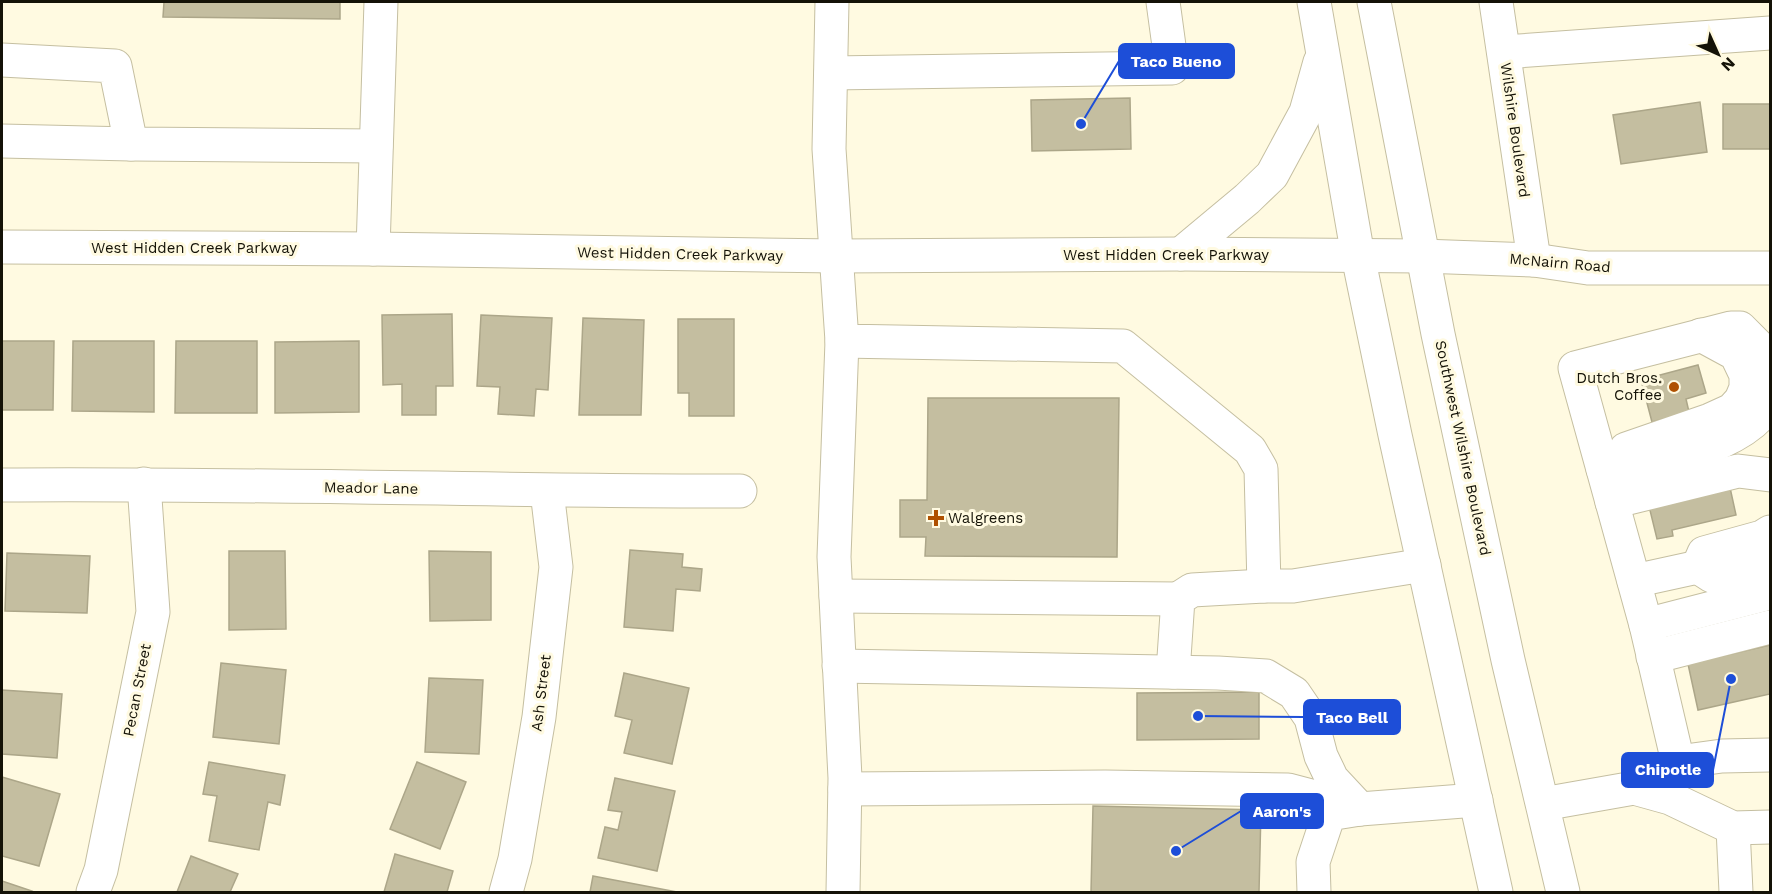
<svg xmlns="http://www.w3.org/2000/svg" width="1772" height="894" font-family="'Work Sans',sans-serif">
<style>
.building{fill:#c4bea0;stroke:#aca689;stroke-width:1.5}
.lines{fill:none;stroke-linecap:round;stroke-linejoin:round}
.minor-casing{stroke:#c5bfa1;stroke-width:35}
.major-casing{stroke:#c5bfa1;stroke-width:35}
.minor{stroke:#fff;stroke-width:33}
.major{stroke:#fff;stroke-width:33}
.poi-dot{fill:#af5000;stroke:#fffae1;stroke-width:2}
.labels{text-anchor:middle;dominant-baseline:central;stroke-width:6;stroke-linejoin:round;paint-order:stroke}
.street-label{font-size:15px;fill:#141207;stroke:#fffae1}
.poi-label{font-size:15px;fill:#141207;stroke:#fffae1;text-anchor:end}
.leader{fill:none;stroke:#1d4ed8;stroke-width:2}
.callout-dot{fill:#1d4ed8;stroke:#fffae1;stroke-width:2}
.callout{fill:#1d4ed8;stroke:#1d4ed8;stroke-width:2}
.callout-label{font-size:16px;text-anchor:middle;font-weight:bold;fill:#fff}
</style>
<rect width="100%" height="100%" fill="#fffae1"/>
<g class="building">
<path d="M164 2H340V19L163 17Z"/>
<path d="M1130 98 1131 149 1032 151 1031 100Z"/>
<path d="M1700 102 1707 152 1621 164 1613 115Z"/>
<rect x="1723" y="104" width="47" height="45"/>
<path d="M452 314 453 386H436V415H402V384L383 385 382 315Z"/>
<path d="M481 315 552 318 548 390 536 389 534 416 498 414 500 387 477 386Z"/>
<path d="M583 318 644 320 641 415H579Z"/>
<path d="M678 319H734V416H689V393H678Z"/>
<path d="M2 341H54L53 410H2Z"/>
<path d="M73 341H154V412L72 411Z"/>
<path d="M176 341H257V413H175Z"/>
<path d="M359 341V412L275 413V342Z"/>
<path d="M1698 365 1706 393 1686 399 1689 412 1652 422 1641 380Z"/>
<path d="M928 398H1119L1117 557 925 556 926 537H900V500H927Z"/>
<path d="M1729 483 1736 515 1672 530 1673 536 1657 539 1648 502Z"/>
<path d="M630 550 683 554 682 567 702 569 700 591 676 589 673 631 624 627Z"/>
<path d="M229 551H285L286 629 229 630Z"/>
<path d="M429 551 491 552V620L430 621Z"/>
<path d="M7 553 90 556 87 613 5 611Z"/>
<path d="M1770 645V694L1698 710 1688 664Z"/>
<path d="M221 663 286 670 279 744 213 737Z"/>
<path d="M624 673 689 688 672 764 624 753 632 720 615 716Z"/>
<path d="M429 678 483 680 479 754 425 752Z"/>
<path d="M2 690 62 694 57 758 2 754Z"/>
<path d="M1259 692V739L1137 740V693Z"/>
<path d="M209 762 285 775 280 805 268 802 259 850 209 841 217 796 203 794Z"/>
<path d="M417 762 466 782 440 849 390 829Z"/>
<path d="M2 777 60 794 39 866 2 856Z"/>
<path d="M615 778 675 791 657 871 598 858 605 827 618 830 622 812 608 810Z"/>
<path d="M1093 806 1261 810 1259 892H1091Z"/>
<path d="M395 854 453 871 447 892H384Z"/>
<path d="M191 856 238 874 230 892H177Z"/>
<path d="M593 876 677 892H590Z"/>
<path d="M2 881 32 891 31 892H2Z"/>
</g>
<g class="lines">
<defs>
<g id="minor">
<path d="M832 2 829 149 842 341 1123 346 1250 450 1261 469 1264 586H1293L1424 565"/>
<path d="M1496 2 1534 260"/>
<path d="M1504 52 1770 33"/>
<path d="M2 60 115 66 131 144 376 146"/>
<path d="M831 73 1172 68 1163 2"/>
<path d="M2 141 131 144"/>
<path d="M373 249 381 2"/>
<path d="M1422 256 1534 260 1588 268H1770"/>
<path d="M842 341 834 557 845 778 843 892"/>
<path d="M1622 465 1626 449 1710 420 1732 410 1741 400 1746 388V375L1736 354 1701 335"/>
<path d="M1603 469 1622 465 1635 472C1672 459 1747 442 1767 406 1769 401 1769 393 1770 388"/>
<path d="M2 485C248 483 494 491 740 491"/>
<path d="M1612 502 1738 471 1770 475"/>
<path d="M1698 567 1704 553 1762 537 1770 532"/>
<path d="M1634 581 1698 567 1712 576 1770 561"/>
<path d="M836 596 1178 599"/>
<path d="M1646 625 1575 368 1731 328H1740L1764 352 1770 376"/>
<path d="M1653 657 1770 627"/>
<path d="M839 666 1218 673 1266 676 1294 693 1311 718 1321 756 1332 779 1360 809"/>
<path d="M1173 672 1178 599 1192 590 1264 586"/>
<path d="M1678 762 1722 756 1770 755"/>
<path d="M1634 788 1678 762 1646 625 1770 593"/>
<path d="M845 789 1105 787 1288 790 1360 809"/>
<path d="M1543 804 1634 788 1670 798 1733 828 1770 827"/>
<path d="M1733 828 1736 892"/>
<path d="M93 892 101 870 153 612 144 484"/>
<path d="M506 892 515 859 539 717 556 567 547 491"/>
<path d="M1314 892 1313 862 1329 814 1360 809 1476 800"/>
</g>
<g id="major">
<path d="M1314 2 1358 256 1395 435 1496 892"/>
<path d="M1374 2 1438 334 1508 660 1563 892"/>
<path d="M2 247 373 249 836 256 1181 254 1422 256"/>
<path d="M1181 254 1247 199 1272 175 1306 112 1320 62"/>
</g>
</defs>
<use href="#minor" class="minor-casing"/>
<use href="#major" class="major-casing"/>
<use href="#minor" class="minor"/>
<use href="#major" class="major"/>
</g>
<g class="poi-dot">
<circle cx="1674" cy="387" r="6"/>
<path d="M933 509h6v6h6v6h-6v6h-6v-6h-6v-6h6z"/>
</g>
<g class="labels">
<g class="street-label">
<text transform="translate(1515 130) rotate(82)">Wilshire Boulevard</text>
<text x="194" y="248">West Hidden Creek Parkway</text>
<text transform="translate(680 254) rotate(1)">West Hidden Creek Parkway</text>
<text x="1166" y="255">West Hidden Creek Parkway</text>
<text transform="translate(1560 263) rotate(5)">McNairn Road</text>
<text transform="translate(1463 448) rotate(78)">Southwest Wilshire Boulevard</text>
<text transform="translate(371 488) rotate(1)">Meador Lane</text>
<text transform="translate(137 690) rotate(-79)">Pecan Street</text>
<text transform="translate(541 693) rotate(-83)">Ash Street</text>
</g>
<g class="poi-label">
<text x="1662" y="378">Dutch Bros.<tspan x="1662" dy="17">Coffee</tspan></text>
<text x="948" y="518" text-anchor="start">Walgreens</text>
</g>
</g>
<path class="leader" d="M1081 124L1119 61M1198 716L1304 717M1731 679L1713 770M1176 851L1241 811"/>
<g class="callout-dot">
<circle cx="1081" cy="124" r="6"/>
<circle cx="1198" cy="716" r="6"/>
<circle cx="1731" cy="679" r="6"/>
<circle cx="1176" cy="851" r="6"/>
</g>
<g class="callout">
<rect x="1119" y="44" width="115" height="34" rx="6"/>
<rect x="1304" y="700" width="96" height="34" rx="6"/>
<rect x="1622" y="753" width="91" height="34" rx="6"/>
<rect x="1241" y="794" width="82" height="34" rx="6"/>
</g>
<g class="callout-label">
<text x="1176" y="67">Taco Bueno</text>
<text x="1352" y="723">Taco Bell</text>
<text x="1668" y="775">Chipotle</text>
<text x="1282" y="817">Aaron's</text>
</g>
<rect width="1772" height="894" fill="none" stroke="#141207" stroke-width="6"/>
<g transform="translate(1718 54) rotate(135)" stroke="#fffae1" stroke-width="4.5" paint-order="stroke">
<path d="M0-4.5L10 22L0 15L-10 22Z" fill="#141207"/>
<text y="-9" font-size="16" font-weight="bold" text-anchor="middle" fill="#141207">N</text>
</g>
</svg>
